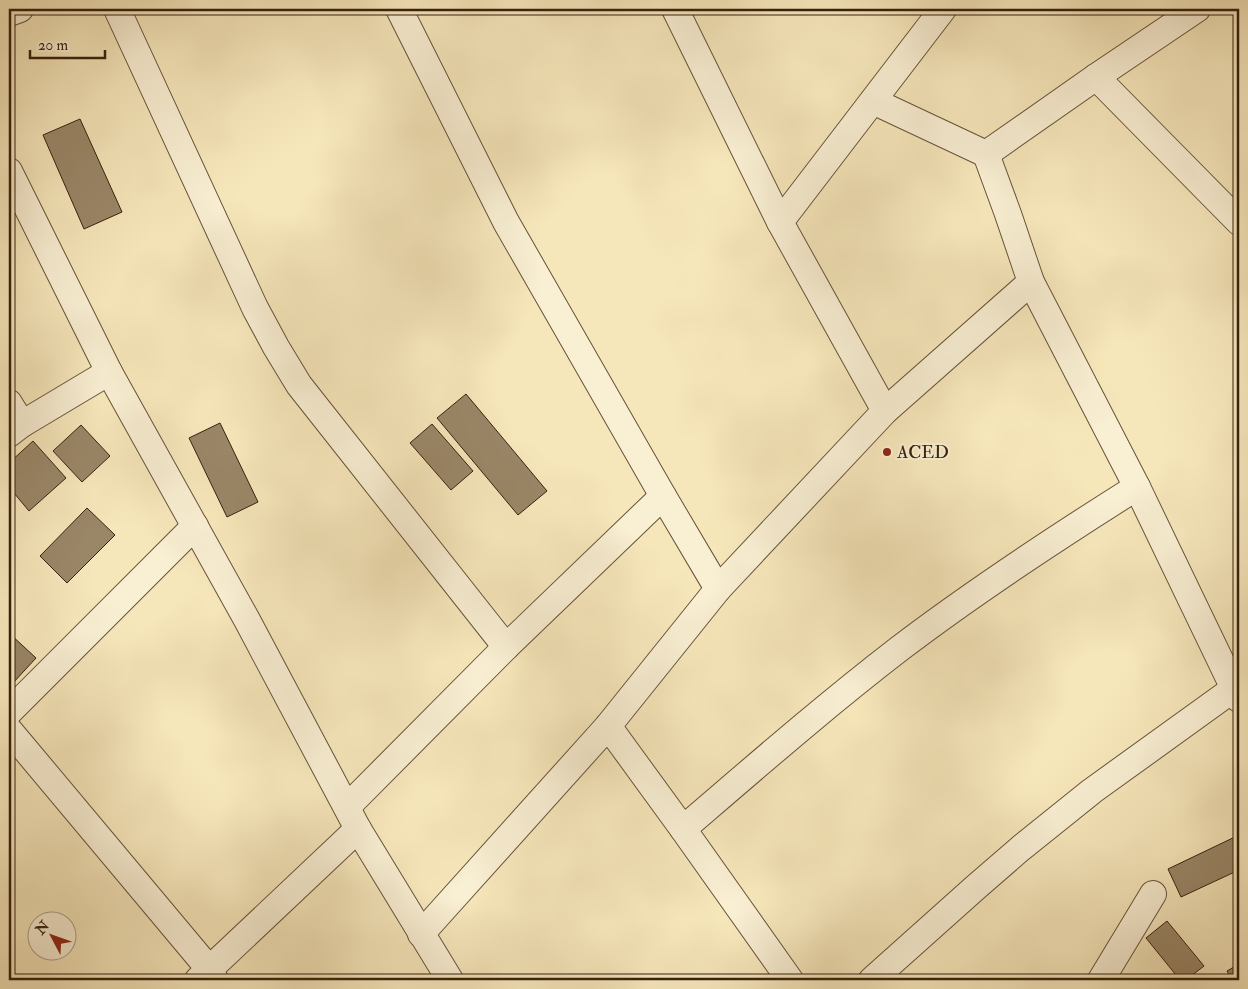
<svg xmlns="http://www.w3.org/2000/svg" width="1248" height="989" font-family="'IM FELL Double Pica',serif">
<style>
.building{fill:#9a8768;stroke:#37200e}
.lines{fill:none;stroke-linecap:round;stroke-linejoin:round}
.minor-casing{stroke:#675239;stroke-width:28}
.minor{stroke:#f9efd3;stroke-width:26}
.poi-dot{fill:#8f2418;stroke:#f9efd3;stroke-width:2}
.labels{text-anchor:middle;dominant-baseline:central;stroke-width:4;stroke-linejoin:round;paint-order:stroke}
.poi-label{font-size:18px;fill:#37200e;stroke:#f9efd3;text-anchor:start}
</style>
<rect width="100%" height="100%" fill="#f6e7bb"/>
<filter id="stains"><feTurbulence type="fractalNoise" baseFrequency=".004" numOctaves="4"/><feColorMatrix values="0 0 0 0 .2 0 0 0 0 .09 0 0 0 0 .02 0 0 0 .5 -.17"/></filter>
<radialGradient id="worn" r=".72"><stop offset=".6" stop-color="#630" stop-opacity="0"/><stop offset="1" stop-color="#630" stop-opacity=".3"/></radialGradient>
<g class="building">
<path d="M80 119 122 212 84 229 43 135Z"/>
<path d="M466 394 547 491 518 515 437 418Z"/>
<path d="M220 423 258 502 227 517 189 438Z"/>
<path d="M432 424 473 471 451 490 410 443Z"/>
<path d="M81 425 110 456 82 482 53 451Z"/>
<path d="M33 441 66 478 29 511 9 487V463Z"/>
<path d="M87 508 115 535 67 583 40 556Z"/>
<path d="M9 633 36 658 13 683 9 678Z"/>
<path d="M1239 835V870L1181 897 1168 869Z"/>
<path d="M1167 921 1204 966 1186 980H1180L1146 938Z"/>
<path d="M1239 964V980H1232L1227 971Z"/>
</g>
<g class="lines">
<defs>
<g id="minor">
<path d="M117 9 255 308 276 347 299 385 506 647"/>
<path d="M399 9 506 222 663 496 718 589"/>
<path d="M675 9 780 222 885 411"/>
<path d="M9 13 20 9"/>
<path d="M1096 77 1239 222"/>
<path d="M873 101 986 154 1096 77 1197 9"/>
<path d="M986 154 1008 214 1031 282 1137 487 1239 699"/>
<path d="M9 171 109 372 247 620 358 829 450 980"/>
<path d="M780 222 943 9"/>
<path d="M9 403 22 424"/>
<path d="M9 434 22 424 109 372"/>
<path d="M9 712 195 526"/>
<path d="M608 726 683 829 790 980"/>
<path d="M9 730 210 970 215 980"/>
<path d="M347 807 506 647 663 496"/>
<path d="M683 829C754 768 825 706 899 649 975 591 1056 538 1137 487"/>
<path d="M421 934 608 726 718 589 885 411 1031 282"/>
<path d="M198 980 358 829"/>
<path d="M872 980 976 887 1021 848 1092 791 1239 685"/>
<path d="M1101 980 1153 894"/>
</g>
</defs>
<use href="#minor" class="minor-casing"/>
<use href="#minor" class="minor"/>
</g>
<circle class="poi-dot" cx="887" cy="452" r="5"/>
<g class="labels">
<g class="poi-label">
<text x="897" y="452">ACED</text>
</g>
</g>
<rect width="1248" height="989" fill="none" stroke="#f6e7bb" stroke-width="30"/>
<rect x="10" y="10" width="1228" height="969" fill="none" stroke="#37200e" stroke-width="2.5"/>
<rect x="15" y="15" width="1218" height="959" fill="none" stroke="#37200e"/>
<g transform="translate(52 936) rotate(311)"><circle r="24" fill="#f9efd3" stroke="#ab9c84"/>
<path d="M0-4L9 19L0 12L-9 19Z" fill="#8f2418"/>
<text y="-8" font-size="14" font-weight="bold" text-anchor="middle" fill="#37200e">N</text>
</g>
<path d="M30 50v8h75v-8" fill="none" stroke="#37200e" stroke-width="2.5"/>
<text x="38" y="50" font-size="15" fill="#37200e" stroke="#f9efd3" stroke-width="4" paint-order="stroke">20 m</text>
<rect width="100%" height="100%" filter="url(#stains)"/>
<rect width="100%" height="100%" fill="url(#worn)"/>
</svg>
